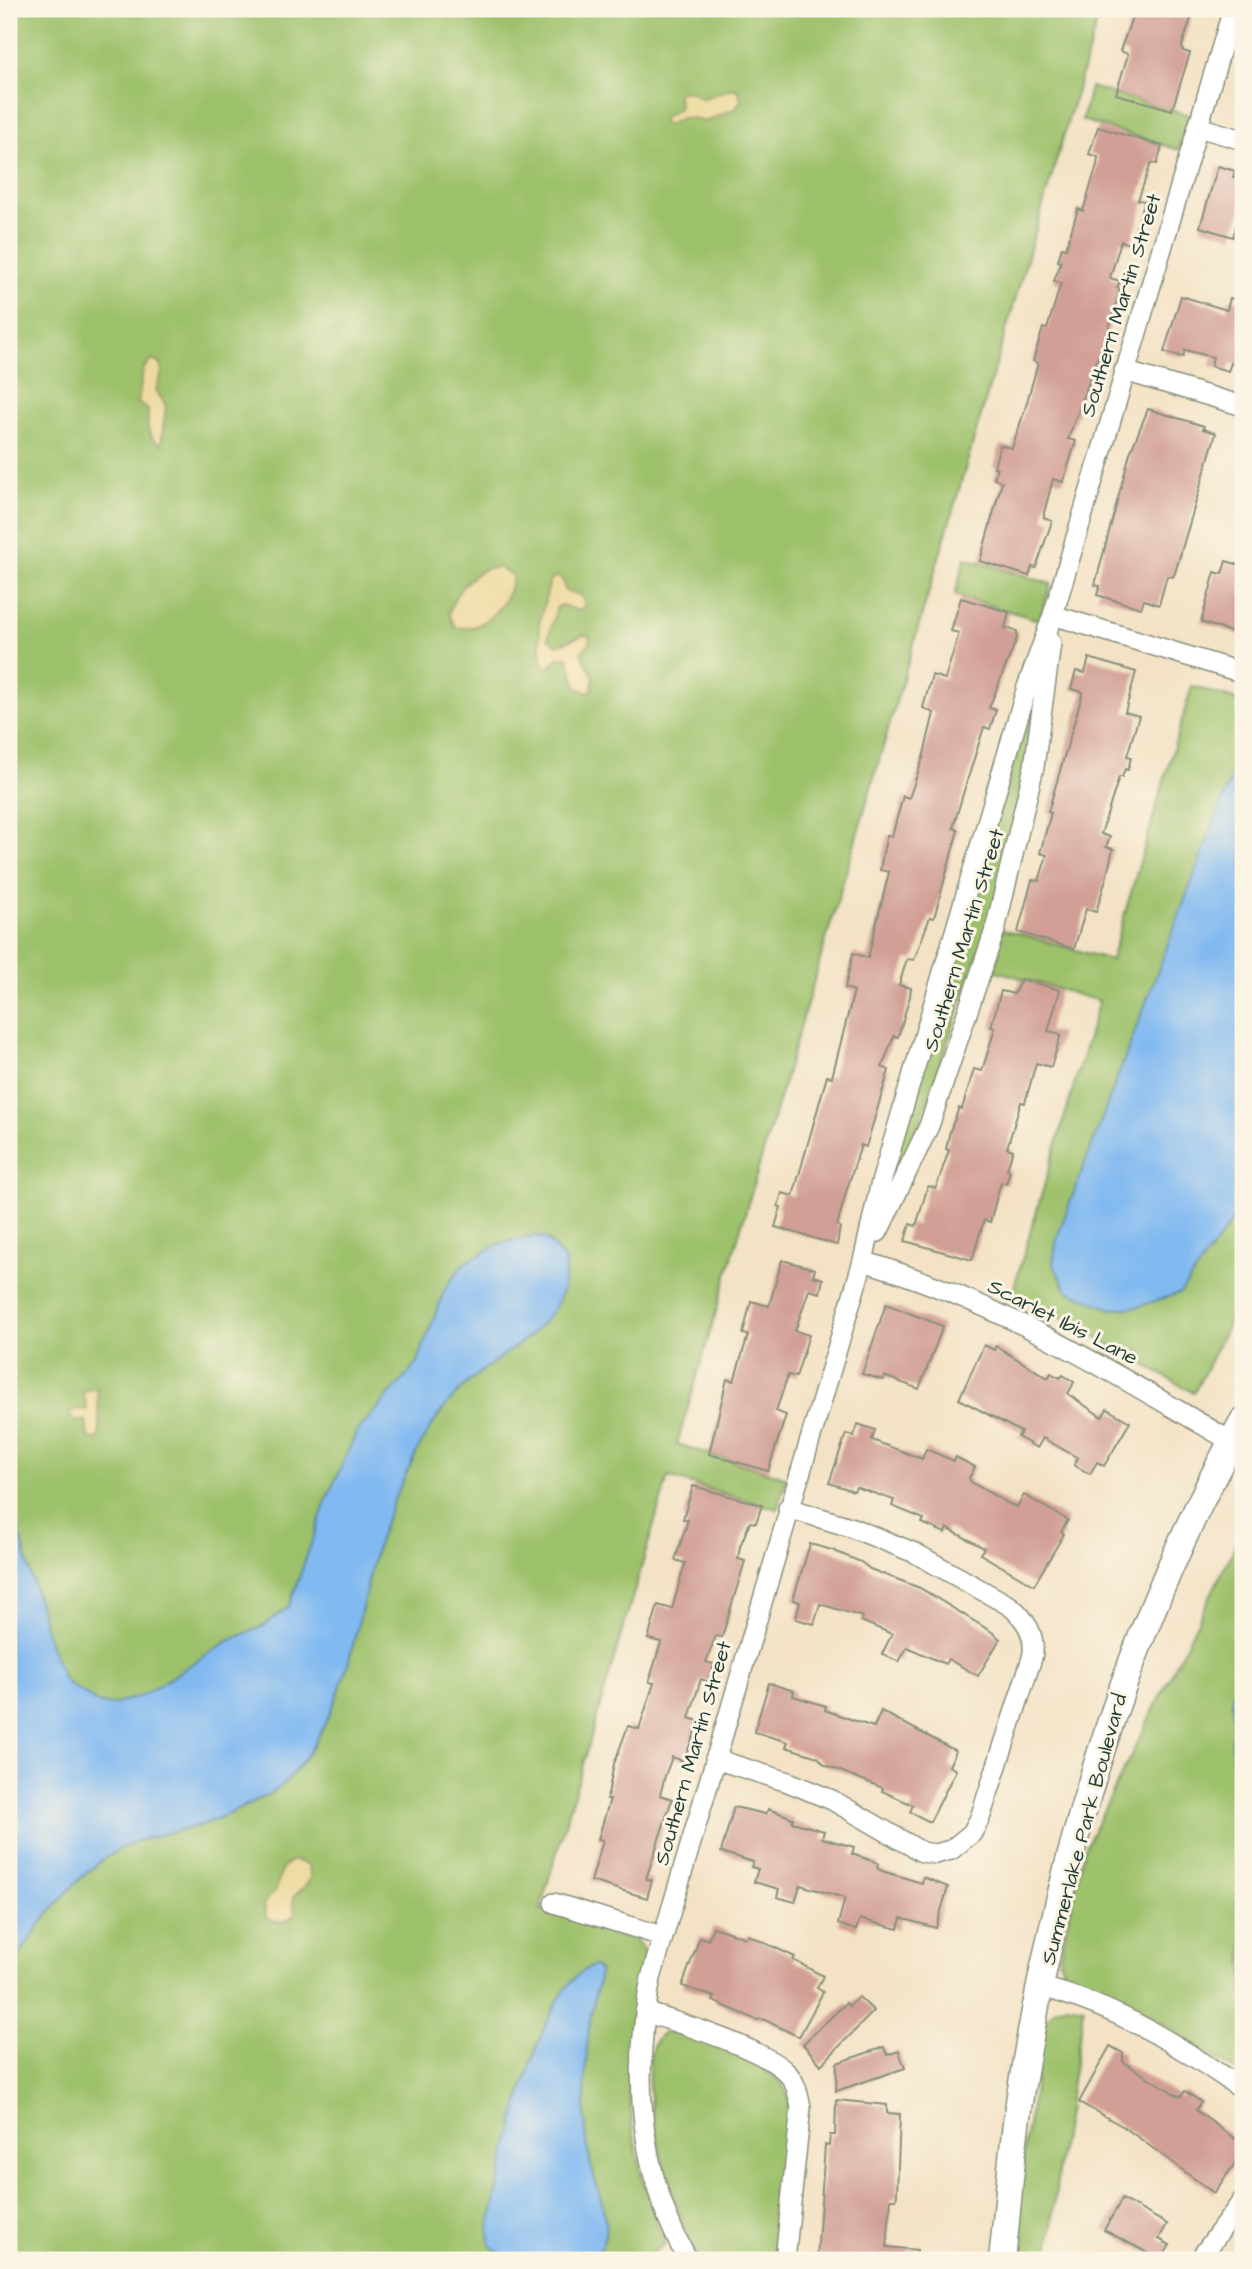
<svg xmlns="http://www.w3.org/2000/svg" width="1252" height="2269" font-family="'Architects Daughter',sans-serif">
<style>
.green{fill:#9dc16b;stroke:#5e7f50;stroke-width:2}
.sand{fill:#eeda9e;stroke:#868c69;stroke-width:2}
.water{fill:#81b9f1;stroke:#507b92;stroke-width:2}
.building{fill:#d19f95}
.lines{fill:none;stroke-linecap:round;stroke-linejoin:round}
.minor-casing{stroke:#89907c;stroke-width:22}
.secondary-casing{stroke:#89907c;stroke-width:29}
.minor{stroke:#fff;stroke-width:19}
.secondary{stroke:#fff;stroke-width:26}
.labels{text-anchor:middle;dominant-baseline:central;stroke-width:6;stroke-linejoin:round;paint-order:stroke}
.street-label{font-size:21px;fill:#1f3d34;stroke:#fcf5e5}
</style>
<rect width="100%" height="100%" fill="#fcf5e5"/>
<filter id="ink" filterUnits="userSpaceOnUse"><feTurbulence type="fractalNoise" baseFrequency=".0143" numOctaves="2"/><feDisplacementMap in="SourceGraphic" scale="14" xChannelSelector="R" yChannelSelector="G"/><feConvolveMatrix kernelMatrix="1 2 1 2 8 2 1 2 1" color-interpolation-filters="sRGB"/></filter>
<filter id="wash" filterUnits="userSpaceOnUse"><feTurbulence type="fractalNoise" baseFrequency=".00686" numOctaves="4" result="noise"/><feDisplacementMap in="SourceGraphic" scale="28" xChannelSelector="R" yChannelSelector="G"/><feGaussianBlur stdDeviation="1.57" result="paint"/><feColorMatrix in="noise" values="0 0 0 0 0 0 0 0 0 0 0 0 0 0 0 0 0 1.4 0 .05"/><feComposite in="paint" operator="in"/></filter>
<g filter="url(#wash)">
<rect width="100%" height="100%" fill="#f3e2c5"/>
<g class="green">
<path d="M9 9H1101L677 1444 787 1478 777 1509 668 1477 540 1909 633 1937 645 1951C646 1974 633 2000 631 2024 623 2102 636 2172 665 2244L643 2260H9Z"/>
<path d="M1090 87 1189 115 1179 150 1082 120Z"/>
<path d="M965 558 1051 584 1039 620 955 595Z"/>
<path d="M1036 685 1027 765 995 904 911 1149 886 1191Z"/>
<path d="M1192 686 1243 702V1297C1224 1329 1211 1361 1194 1393L1077 1326 1012 1294 1099 1001 990 969 1002 929 1111 960Z"/>
<path d="M1243 1530V2076L1142 2010 1068 1978 1059 1960 1084 1850Z"/>
<path d="M1067 2005 1084 2008 1060 2154 1048 2260H1011L1019 2179 1045 2022 1055 2009Z"/>
<path d="M664 2032C688 2031 757 2062 776 2078 784 2083 787 2093 789 2102L773 2260H699C678 2224 622 2059 664 2032Z"/>
</g>
<g class="sand">
<path d="M733 88 739 91 741 100 735 109 704 122C690 116 683 115 669 125L662 123 663 118 679 108 678 94 681 91 692 92 702 99Z"/>
<path d="M152 360 161 364 162 373 156 390 166 406 161 444C146 438 147 424 148 410L138 403 143 369Z"/>
<path d="M487 568H500L513 576C509 603 484 634 455 627L449 614C454 593 468 576 487 568Z"/>
<path d="M556 576 563 580 565 591 581 595 585 605 579 611 562 605 557 607 548 638 557 645 583 635 590 636 589 644 581 653 594 677 592 690 588 693 577 688 568 657H559L549 668 542 664 539 623 550 581Z"/>
<path d="M97 1388 100 1430 98 1439 88 1438 86 1420 76 1422 69 1413 76 1409 87 1410 83 1391Z"/>
<path d="M292 1860 308 1865C315 1882 303 1888 293 1897L295 1914C286 1923 277 1925 266 1917L264 1904 276 1889 282 1868Z"/>
</g>
<g class="water">
<path d="M1243 767V1206L1180 1293 1137 1307 1112 1309 1067 1291 1053 1263 1057 1237 1234 770Z"/>
<path d="M533 1235 547 1239 565 1260C571 1321 513 1345 473 1378 449 1399 433 1420 419 1448 402 1481 386 1514 376 1550 354 1632 345 1724 280 1787 274 1792 265 1796 257 1800 238 1810 216 1821 194 1827 176 1832 156 1835 138 1841 87 1858 31 1929 9 1976V1502L15 1516 50 1646 65 1681 100 1704H116L143 1695 230 1640 264 1626 289 1606 328 1496 357 1431 417 1364 444 1291 463 1264 499 1244Z"/>
<path d="M1243 1654V1935L1237 1911 1242 1816 1232 1767V1697Z"/>
<path d="M595 1966 600 1971C598 1986 594 2000 591 2014 585 2053 582 2116 589 2155 594 2190 623 2233 590 2260H508L490 2245 489 2228C502 2175 537 1978 595 1966Z"/>
</g>
<g id="blocks">
<g class="building">
<path d="M1135 9H1194L1182 46 1183 51 1190 53 1172 110 1116 94 1128 54 1120 51Z"/>
<path d="M1098 127 1162 146 1157 164 1151 163 1138 200 1145 201 1130 244 1121 241 1110 278 1120 281 1117 288 1120 289 1111 322 1068 439 1076 441 1063 482 1053 479 1044 513V518L1052 521 1036 568 1032 567 1029 576 980 561 1002 482 994 479 997 468 994 467 1000 445 1012 448 1025 409 1038 363 1033 361 1043 328 1047 329 1061 283 1054 281 1061 262 1058 261 1062 247 1066 248 1078 209 1083 211 1097 165 1098 157 1089 154Z"/>
<path d="M1218 166 1235 171 1233 177 1243 180V204L1233 237 1200 227Z"/>
<path d="M1181 296 1227 310 1230 298 1243 302V366L1231 363 1228 371 1211 366 1213 357 1185 350 1183 357 1164 352Z"/>
<path d="M1148 409 1204 426 1203 429 1216 433 1175 573 1173 577 1167 576 1159 605 1144 600 1141 608 1097 595 1100 586 1095 585 1130 453Z"/>
<path d="M1226 561 1243 566V636L1201 622 1215 572 1222 574Z"/>
<path d="M961 598 1009 612 1005 628 1017 631V638L989 708 996 710 990 729 984 727 963 794 953 828 958 830 934 918 930 917 914 960 907 959 899 985 911 988 910 996 898 1037 894 1036 882 1067 889 1070 866 1147 861 1145 847 1189 837 1226 840 1227 837 1245 775 1227 781 1207 778 1206 782 1193 793 1196 827 1076 832 1077 854 991 845 988 853 953 868 958 889 872 880 870 884 848 887 835 892 836 903 796 909 798 923 758 934 713 923 708 932 675 945 679 959 633 951 631Z"/>
<path d="M1089 658 1136 672 1125 712 1139 716 1127 756 1131 757 1128 770 1125 769 1122 777H1119L1101 834 1110 837 1106 847 1113 849 1106 879 1096 912 1086 909 1074 949 1018 932 1032 880 1039 881 1047 855 1040 853 1051 813 1048 812 1083 692 1071 689 1076 671 1085 673Z"/>
<path d="M1021 979 1060 990 1048 1031 1061 1034 1051 1067 1036 1063 1025 1103 1021 1102 1007 1148 1013 1150 1007 1170 1010 1171 1006 1184 1001 1182 990 1222 984 1220 972 1260 905 1241 910 1224 916 1226 928 1186 936 1188 949 1150 946 1149 950 1131 959 1108 962 1109 974 1069 982 1071 995 1028 991 1027 1001 991 1014 994Z"/>
<path d="M782 1260 815 1269 813 1276 823 1279 820 1293 809 1290 795 1331 809 1335 796 1377 788 1375 776 1411 786 1415 768 1471 709 1454 727 1379 734 1381 748 1335 743 1334 751 1301 769 1306Z"/>
<path d="M886 1304 943 1326 919 1389 884 1376 883 1380 862 1374Z"/>
<path d="M984 1345 994 1350 996 1346 1048 1378 1051 1373 1060 1378 1063 1375 1074 1382 1068 1394 1102 1417 1107 1409 1130 1422 1104 1466 1097 1462 1090 1474 1074 1465 1078 1458 1043 1438 1037 1448 1018 1437 1021 1432 959 1399Z"/>
<path d="M858 1424 875 1430 872 1440 922 1459 926 1449 954 1461 956 1457 975 1467 969 1478 971 1482 1009 1504 1017 1507 1024 1495 1068 1520 1061 1532 1064 1534 1034 1585 980 1554 984 1548 947 1528 945 1533 922 1523 924 1519 892 1506 894 1500 856 1487 854 1491 829 1483 846 1434 854 1436Z"/>
<path d="M693 1486 762 1505 756 1523 750 1522 740 1546 738 1559 745 1561 722 1637 716 1636 706 1662 714 1664 709 1682 701 1679 689 1718 698 1721 693 1738 683 1761 672 1757 665 1776 660 1795 672 1799 646 1879 652 1880 647 1898 591 1881 603 1840 598 1839 610 1799H607L614 1764 628 1726 639 1729 654 1683 649 1682 661 1642 648 1639 658 1605 672 1609 685 1563 675 1560 688 1520 683 1519Z"/>
<path d="M810 1544 832 1550 861 1562 870 1569 920 1588 992 1632 1000 1639 978 1676 948 1659 945 1664 907 1647 899 1662 882 1654 892 1634 861 1621 863 1617 820 1604 814 1624 796 1619 800 1602 793 1600Z"/>
<path d="M769 1683 794 1691 793 1696 826 1706 825 1710 867 1725 874 1727 881 1711 956 1751 949 1766 956 1770 930 1822 910 1812 913 1805 882 1791 883 1788 825 1765 818 1757 786 1747 788 1742 754 1732Z"/>
<path d="M734 1807 766 1814 768 1809 782 1814 793 1818 792 1822 824 1831 822 1838 854 1847 852 1854 878 1863 877 1868 882 1871 922 1883 923 1877 948 1887 936 1928 901 1918 898 1929 860 1919 856 1930 838 1924 845 1898 800 1885 795 1902 777 1897 779 1889 754 1882 758 1869 751 1867 753 1862 721 1852Z"/>
<path d="M713 1927 746 1938 748 1935 795 1957 793 1960 823 1976 817 1988 823 1992 799 2037 763 2019 757 2020 713 2001 715 1997 682 1986 700 1937 708 1940Z"/>
<path d="M859 1997 874 2011 821 2065 803 2044 846 2003 849 2006Z"/>
<path d="M1110 2046 1123 2053V2062L1180 2097 1185 2091 1201 2102 1196 2110 1235 2139 1243 2129V2152L1214 2193 1124 2127 1079 2102Z"/>
<path d="M884 2047 887 2055 899 2051 905 2068 836 2091 837 2063Z"/>
<path d="M836 2100 887 2105V2113L900 2114 897 2194 896 2199H891L887 2247 917 2250V2260L817 2259 825 2145 829 2146 830 2135H835Z"/>
<path d="M1122 2199 1167 2224 1159 2239 1170 2245 1161 2260 1104 2230Z"/>
</g>
</g>
</g>
<g filter="url(#ink)">
<use href="#blocks" fill-opacity="0" stroke="#89907c" stroke-width="2"/>
<g class="lines">
<defs>
<g id="minor">
<path d="M1198 127 1243 140"/>
<path d="M1124 371 1243 406"/>
<path d="M1053 615 1243 673"/>
<path d="M878 1232 929 1126 995 930 1034 767 1051 643"/>
<path d="M863 1261C1001 1303 1109 1370 1232 1442"/>
<path d="M715 1759 788 1782 832 1800 922 1852 935 1854 951 1850 972 1833 980 1818 1032 1658C1037 1637 1026 1619 1010 1606L915 1553 850 1527 788 1508"/>
<path d="M554 1903 662 1936"/>
<path d="M1041 1987C1117 2006 1180 2046 1243 2090"/>
<path d="M645 2012C679 2023 762 2048 786 2072 796 2081 798 2094 801 2107L785 2260"/>
<path d="M688 2260C638 2171 632 2076 651 1978L863 1261 880 1186 1027 687 1053 615 1233 9"/>
<path d="M1199 2260 1243 2200"/>
</g>
<path id="secondary" d="M1002 2260C1008 2208 1011 2155 1019 2102 1056 1867 1126 1629 1243 1421"/>
</defs>
<use href="#minor" class="minor-casing"/>
<use href="#secondary" class="secondary-casing"/>
<use href="#minor" class="minor"/>
<use href="#secondary" class="secondary"/>
</g>
</g>
<g class="labels">
<g class="street-label">
<text transform="translate(1121 305) rotate(-73)">Southern Martin Street</text>
<text transform="translate(964 940) rotate(-73)">Southern Martin Street</text>
<text transform="translate(1063 1322) rotate(27)">Scarlet Ibis Lane</text>
<text transform="translate(693 1753) rotate(-74)">Southern Martin Street</text>
<text transform="translate(1084 1829) rotate(-75)">Summerlake Park Boulevard</text>
</g>
</g>
<rect width="1252" height="2269" fill="none" stroke="#fcf5e5" stroke-width="35"/>
</svg>
